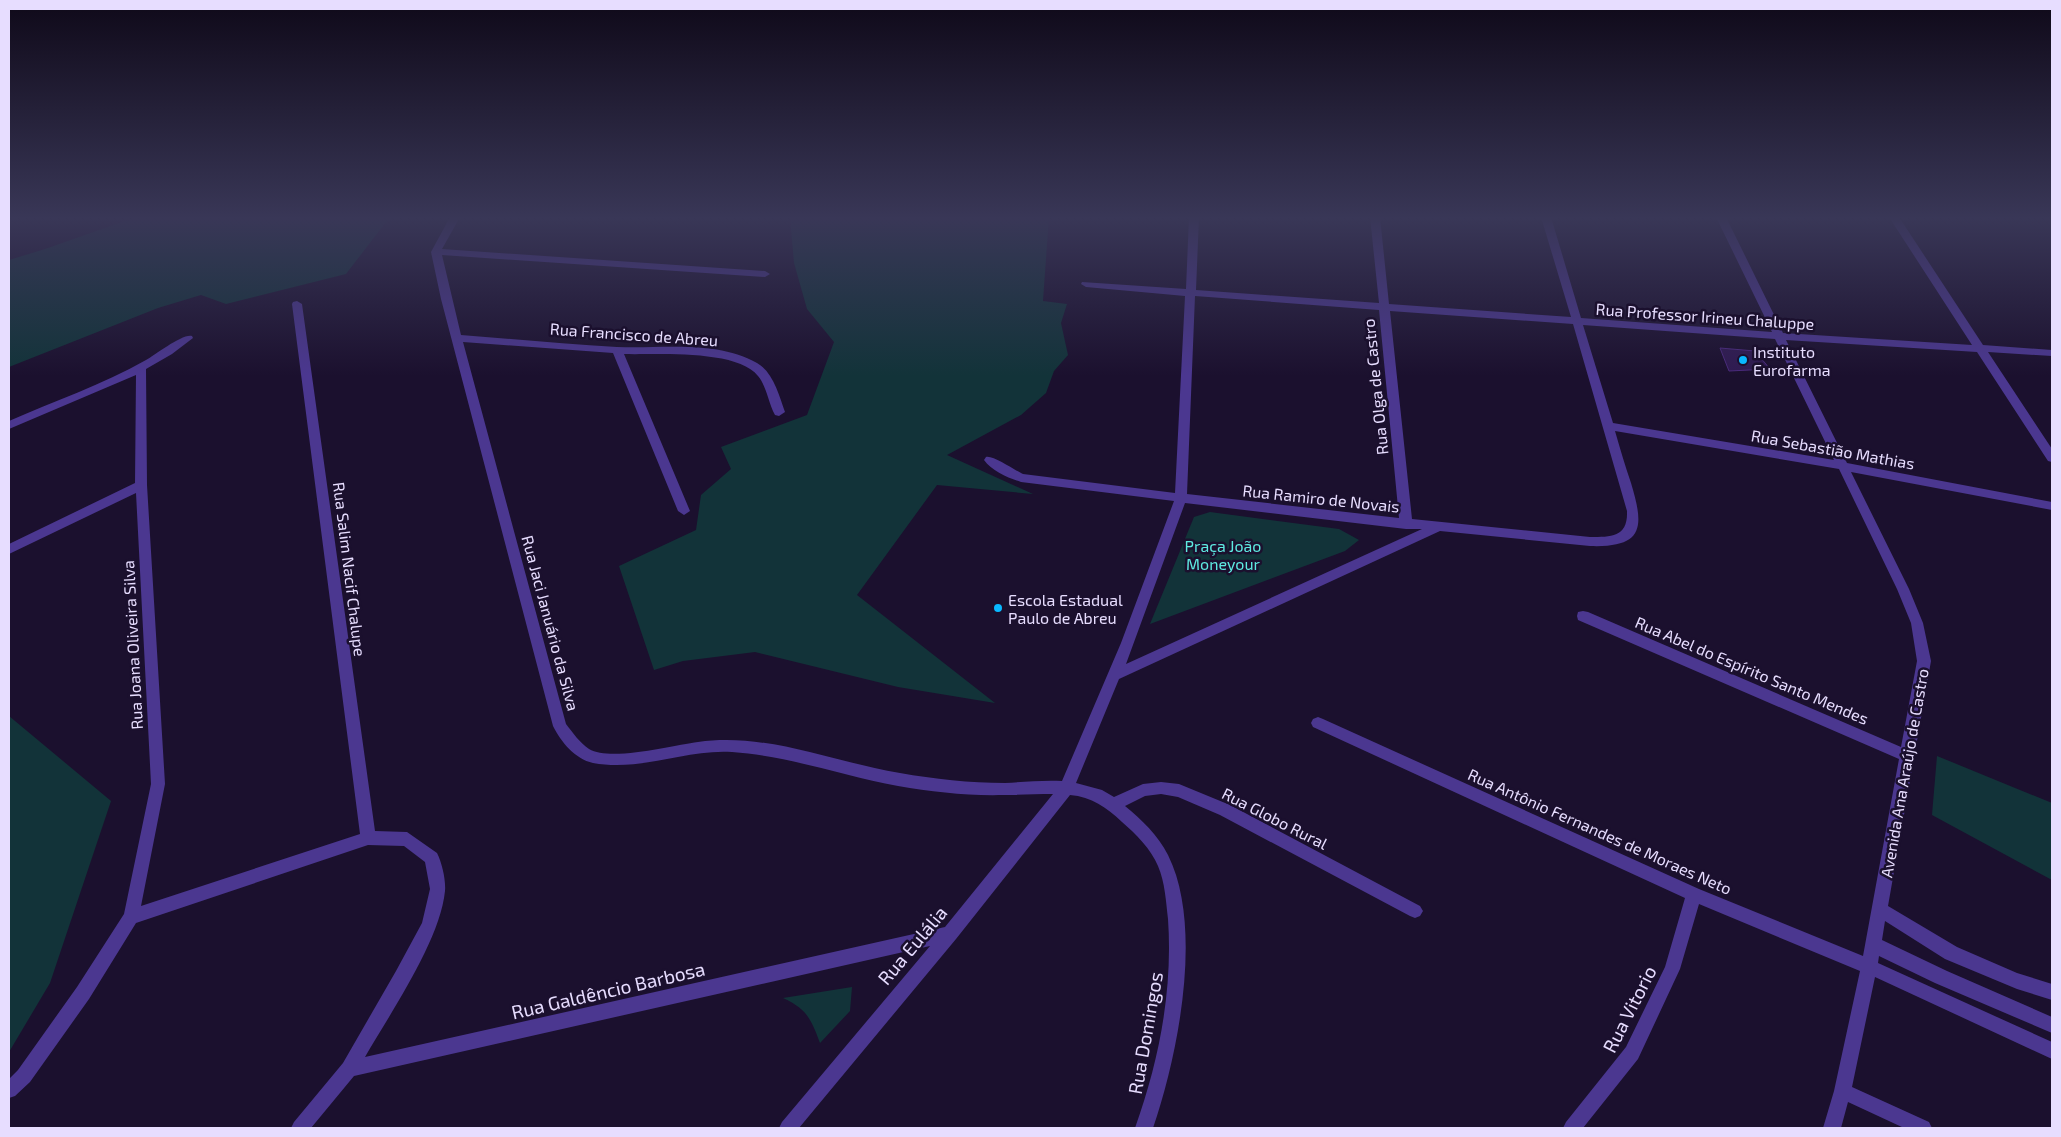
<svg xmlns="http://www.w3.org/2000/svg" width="2061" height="1137" font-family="'Exo 2',sans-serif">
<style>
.green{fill:#123339}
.building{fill:#2f1a51;stroke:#4b2a7e}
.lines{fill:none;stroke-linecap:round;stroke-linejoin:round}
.minor{fill:#4b3790;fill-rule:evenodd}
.poi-dot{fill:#09b8ff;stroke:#1b102e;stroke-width:2}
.labels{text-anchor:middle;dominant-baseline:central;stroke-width:5;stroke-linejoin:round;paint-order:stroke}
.street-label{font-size:16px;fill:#e7ddff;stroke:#1b102e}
.poi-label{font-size:16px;fill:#e7ddff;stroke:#1b102e;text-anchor:start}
.park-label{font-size:16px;fill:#5eeae1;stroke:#1b102e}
.near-street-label{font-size:19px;fill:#e7ddff;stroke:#1b102e}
</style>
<rect width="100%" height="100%" fill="#1b102e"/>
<g class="green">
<path d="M136 217H396L386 222 346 274 226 304 201 295 158 308 9 367V260L45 249Z"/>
<path d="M790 217H1049L1043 301 1067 304 1061 323 1068 355 1054 371 1046 393 1021 415 947 455 1033 494 937 485 857 595 995 703 898 687 755 652 683 661 654 670 619 566 696 530 701 495 731 469 721 447 807 415 834 342 807 309 794 263Z"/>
<path d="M1210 512 1339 529 1359 540 1345 551 1150 624 1194 517Z"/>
<path d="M9 716 111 801 50 983 9 1052Z"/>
<path d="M1937 756 2052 803V880L1932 815Z"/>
<path d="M852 987 850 1011 820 1043C811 1019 807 1009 783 998Z"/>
</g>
<path class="building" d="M1720 348 1755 351 1770 369 1729 371Z"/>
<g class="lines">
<path class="minor" d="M450 217H460L442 249 765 271 770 274 765 277 442 255 461 335C513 339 565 344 617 347 662 349 716 340 757 363 773 372 779 395 785 412L779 416 775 415C768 402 767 387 758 376 737 349 656 355 624 354L690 511 684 515 678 511 613 353 463 342 566 724C573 733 580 743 589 749 611 762 673 745 698 742 766 732 833 762 900 773 934 779 970 783 1005 783 1024 782 1043 780 1062 781L1121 643 1174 501 1021 482C1008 478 992 471 984 460L986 457C993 455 1014 470 1023 474L1175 493 1185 296 1086 287 1081 284 1082 282 1186 289 1189 217H1199L1196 290 1379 303 1370 217H1380L1389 304 1571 317 1541 217H1551L1581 318 1772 332 1716 217H1726L1783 333 1972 345 1889 217H1899L1983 345 2052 350V356L1988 352 2052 449V462L2048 461 1977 352 1786 340 1847 463 2052 502V510L1851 472 1909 589 1923 623 1931 661 1888 906 1957 947 2017 973 2052 984V1000L2017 989 1945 959 1885 921 1882 940 1947 971 2052 1017V1033L1935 983 1879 956 1878 963 2052 1042V1059L1875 977 1852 1087 1929 1122 1932 1128H1904L1848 1102 1841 1128H1823L1834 1091 1860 971 1699 904 1680 969 1638 1059 1583 1128H1563L1566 1122 1626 1047 1665 967 1685 898 1313 727 1311 723 1313 719 1318 717 1323 719 1699 889 1863 956 1899 759 1578 620 1577 616 1578 612 1583 611 1588 612 1901 747 1917 661 1911 623 1897 589 1839 469 1615 431C1620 448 1625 466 1631 483 1644 526 1645 548 1590 546L1440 531 1119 679 1076 783 1102 790 1114 797 1143 784 1161 782 1179 784 1230 805 1420 906 1423 911 1420 916 1415 918 1410 916 1220 815 1178 797 1161 794 1145 796 1125 806C1142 820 1158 835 1168 855 1204 927 1178 1055 1153 1128H1135C1159 1061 1173 990 1168 919 1166 902 1165 882 1158 866 1151 849 1136 834 1122 822 1106 807 1092 797 1070 795L956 939 799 1128H779L782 1122 930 946 354 1076 311 1128H291L294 1122 343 1063 396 971 422 923 430 889 425 862 404 846 368 845 136 923 89 999 30 1082 15 1096 9 1098V1079L18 1070 77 987 124 914 151 784 136 493 9 554V544L135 483 136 375 9 429V421C54 401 102 385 146 360 155 355 183 333 192 336L193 338 172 354 146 369 147 485 165 784 141 906 360 834 292 304 293 302 297 301 302 304 375 831 407 832 437 853C442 863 446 880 445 891 440 941 391 1012 365 1057L945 927 1053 794C1036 794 1020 795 1004 795 968 796 933 792 898 786 843 776 789 756 732 752 685 749 641 772 593 763 575 759 561 742 553 726L441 299 431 252ZM1195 296 1379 310 1399 518 1187 494ZM1390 311 1573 324 1627 511C1628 537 1612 537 1590 537L1412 519ZM1583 325 1775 339 1834 460 1613 423ZM1185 503 1406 529H1422L1126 664Z"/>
</g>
<linearGradient id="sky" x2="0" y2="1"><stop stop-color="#0f0919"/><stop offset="0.58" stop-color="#393757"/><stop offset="1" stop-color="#393757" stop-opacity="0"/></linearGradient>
<rect width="2061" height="376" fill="url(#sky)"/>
<g class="poi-dot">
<circle cx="1743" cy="360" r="5"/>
<circle cx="998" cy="608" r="5"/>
</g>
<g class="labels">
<g class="street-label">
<text transform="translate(1705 316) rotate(4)">Rua Professor Irineu Chaluppe</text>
<text transform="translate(634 334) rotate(4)">Rua Francisco de Abreu</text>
<text transform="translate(1375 387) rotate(-96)">Rua Olga de Castro</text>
<text transform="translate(1833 449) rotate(10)">Rua Sebastião Mathias</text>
<text transform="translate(1321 498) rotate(6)">Rua Ramiro de Novais</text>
<text transform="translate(350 569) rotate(83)">Rua Salim Nacif Chalupe</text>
<text transform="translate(551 623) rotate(75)">Rua Jaci Januário da Silva</text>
<text transform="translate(132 645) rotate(-93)">Rua Joana Oliveira Silva</text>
<text transform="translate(1752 670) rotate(23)">Rua Abel do Espírito Santo Mendes</text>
<text transform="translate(1904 773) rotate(-80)">Avenida Ana Araújo de Castro</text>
<text transform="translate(1275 818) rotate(27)">Rua Globo Rural</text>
<text transform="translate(1600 831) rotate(24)">Rua Antônio Fernandes de Moraes Neto</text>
</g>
<g class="poi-label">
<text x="1753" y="351">Instituto<tspan x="1753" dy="18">Eurofarma</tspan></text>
<text x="1008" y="599">Escola Estadual<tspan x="1008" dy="18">Paulo de Abreu</tspan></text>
</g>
<g class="park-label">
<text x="1223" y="545">Praça João<tspan x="1223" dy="18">Moneyour</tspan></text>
</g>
<g class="near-street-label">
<text transform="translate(912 945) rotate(-50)">Rua Eulália</text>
<text transform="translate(608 990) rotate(-13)">Rua Galdêncio Barbosa</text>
<text transform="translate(1629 1009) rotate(-63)">Rua Vitorio</text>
<text transform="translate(1145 1033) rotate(-80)">Rua Domingos</text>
</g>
</g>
<rect width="2061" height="1137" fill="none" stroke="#e7ddff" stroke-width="20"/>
</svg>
